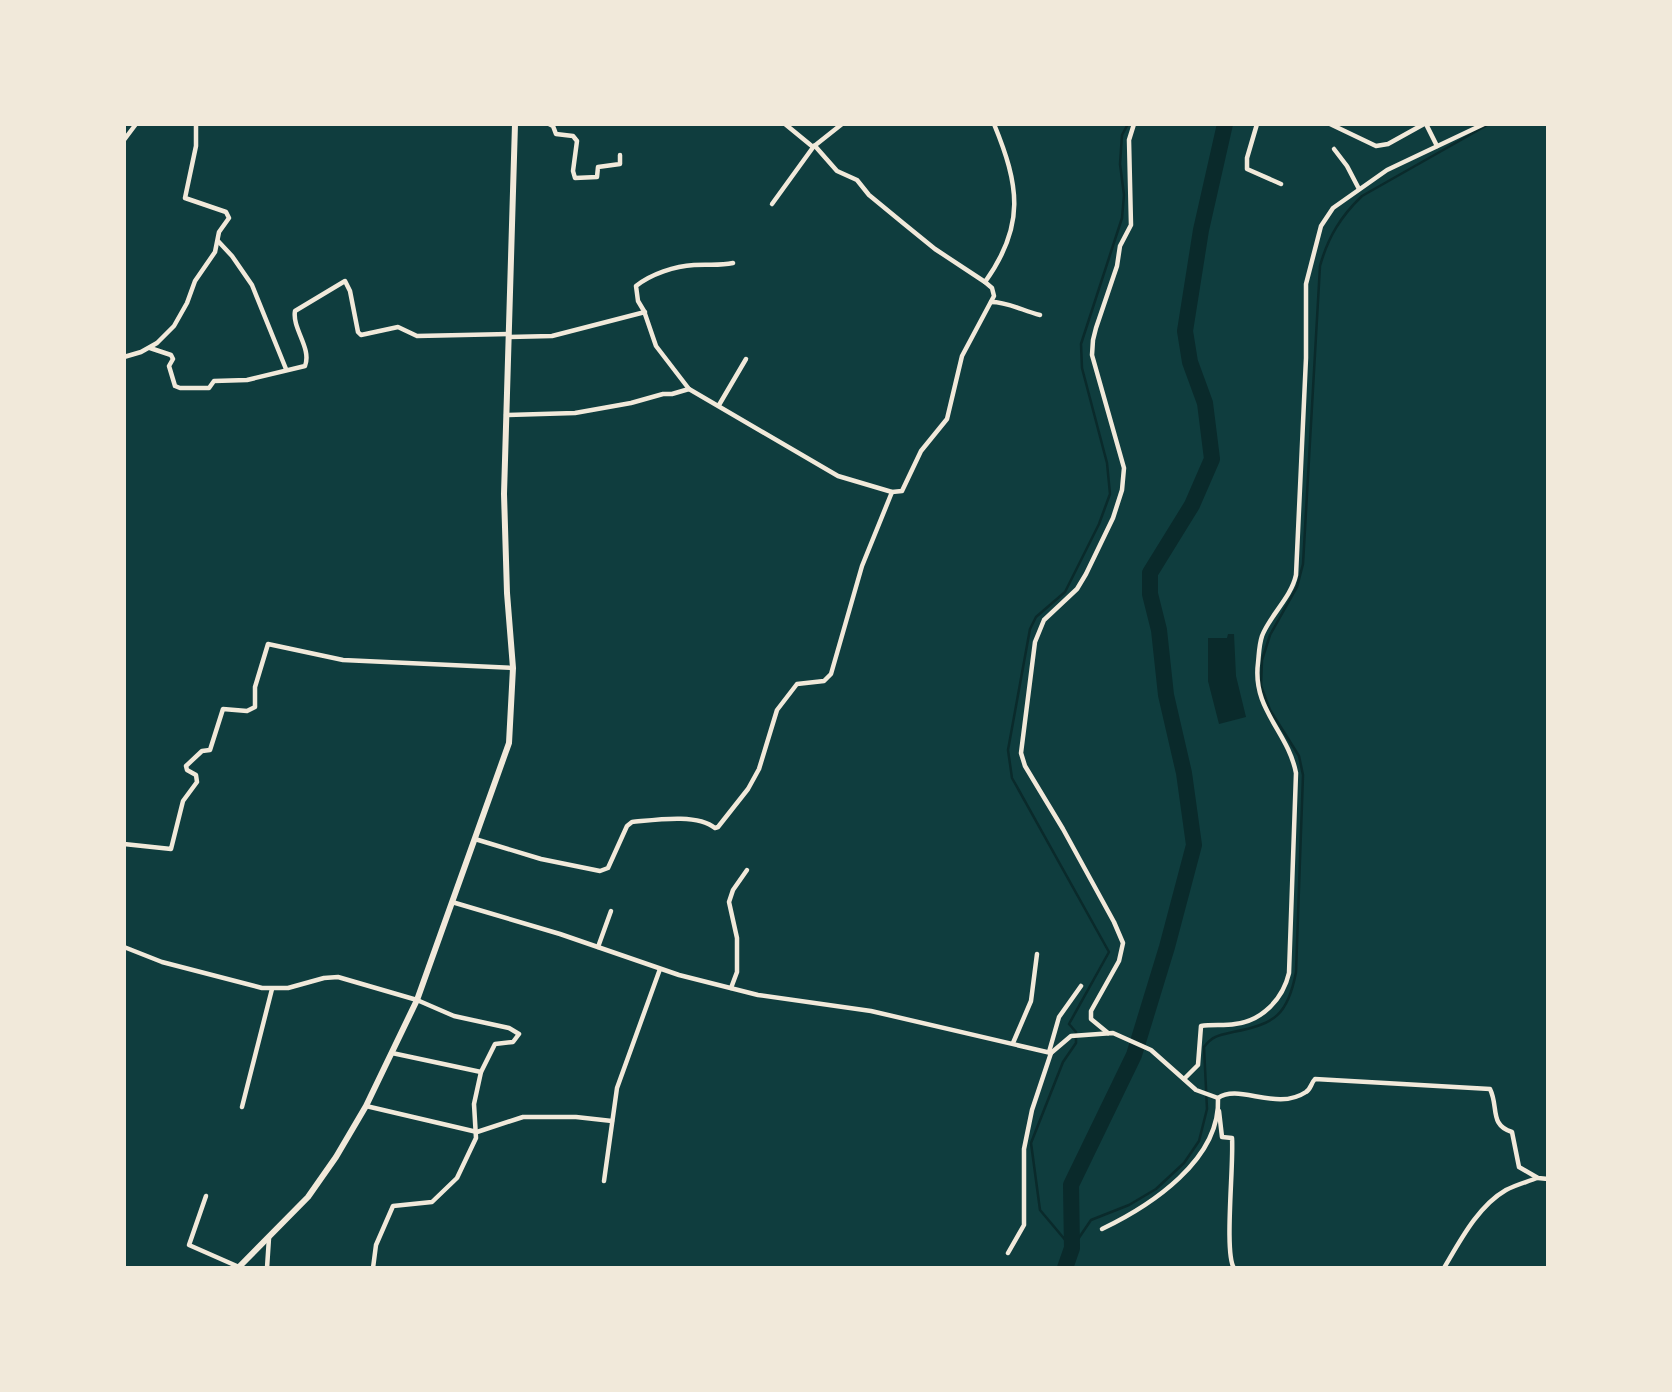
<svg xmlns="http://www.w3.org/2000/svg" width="1672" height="1392" font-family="'Open Sans',sans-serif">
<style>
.water{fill:#0a2a2b}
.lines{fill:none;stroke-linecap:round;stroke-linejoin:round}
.stream{stroke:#0a2a2b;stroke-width:2.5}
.river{stroke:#0a2a2b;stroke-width:16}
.minor{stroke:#f1e9da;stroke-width:4.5}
.secondary{stroke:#f1e9da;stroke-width:6}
</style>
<rect width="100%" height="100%" fill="#0f3d3e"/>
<path class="water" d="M1228 634H1234L1236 676 1246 717 1219 724 1208 681V638H1227Z"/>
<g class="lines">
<path class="stream" d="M1128 124 1122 135 1120 164 1124 195 1122 218 1081 344 1082 368 1107 463 1110 494 1099 524 1065 592 1036 617 1030 629 1008 750 1012 778 1109 952 1069 1024 1076 1032V1043L1063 1062 1031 1143 1040 1210 1072 1248 1091 1220 1129 1205 1156 1189 1184 1163 1199 1141 1207 1109 1204 1047C1212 1036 1219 1035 1233 1032 1275 1024 1288 1015 1296 972L1303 775 1299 756 1270 710 1261 686 1262 660 1270 635 1297 587 1303 564 1320 266C1328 237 1341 216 1362 196L1489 124"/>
<path class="river" d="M1065 1268 1072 1248 1071 1185 1134 1055 1167 947 1194 845 1184 773 1166 695 1159 630 1150 594V573L1192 505 1212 459 1205 403 1190 362 1185 331 1201 230 1225 124"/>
<g class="minor">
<path d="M549 124 553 126 556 134 573 136 577 141 573 171 575 178 597 177 598 167 620 164V155"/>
<path d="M785 124 813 147 842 124"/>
<path d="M1257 124 1247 158V169L1281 184"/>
<path d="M1330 124 1376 146 1388 144 1424 124"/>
<path d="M1426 124 1437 146"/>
<path d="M124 140 136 124"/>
<path d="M815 146 837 171 857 180 869 195 903 223 935 249 985 282C1026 225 1019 185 994 124"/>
<path d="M1334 149 1347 166 1359 189"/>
<path d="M772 204 814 146"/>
<path d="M218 241 232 256 252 285 286 369"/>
<path d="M733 263C719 266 708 264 694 265 675 266 651 274 636 286L638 301 644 311 656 346 689 389 838 476 892 492 902 491 921 451 947 419 962 356 994 296 992 288 985 282"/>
<path d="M991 302C1009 302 1023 311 1040 315"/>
<path d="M509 337 552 336 645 312"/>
<path d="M150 348 171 355 173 359 169 366 175 386 180 388H209L214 381 247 380 305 366C312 348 292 329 295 311L345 281 350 291 358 332 361 335 398 327 417 336 509 334"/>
<path d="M124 357 141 352 157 343 174 326 187 303 195 281 215 252 219 232 229 218 226 212 185 198 196 146V124"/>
<path d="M719 405 746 359"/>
<path d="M506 415 575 413 631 403 663 394H672L689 389"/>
<path d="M475 839 541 859 600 871 608 868 627 826 632 822C654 820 697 813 715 828L718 827 748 789 759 769 777 710 797 684 824 681 831 674 862 566 892 492"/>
<path d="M124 844 171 849 183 801 197 782 196 775 187 770 186 766 202 751 210 750 223 709 247 711 255 707V687L268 644 343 660 513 668"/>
<path d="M452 902 560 934 679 975 758 995 871 1011 1051 1053 1071 1036 1113 1033 1151 1050 1196 1090 1218 1098"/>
<path d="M124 947 162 962 262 988H288L324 978 338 977 417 1000 454 1016 509 1028 519 1034 513 1042 495 1044 481 1072 474 1104 476 1138 457 1178 432 1202 393 1206 376 1245 373 1268"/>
<path d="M598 947 611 911"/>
<path d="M731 988 737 972V938L729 902 733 890 747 870"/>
<path d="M1108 1033 1091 1019V1011L1119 961 1123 943 1114 922 1063 829 1025 766 1021 753 1035 642 1044 620 1077 589 1086 574 1113 518 1122 490 1124 468 1092 355 1093 340 1096 328 1117 266 1120 246 1131 225 1129 140 1134 124"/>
<path d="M1013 1043 1031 1001 1037 954"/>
<path d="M1049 1052 1059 1017 1081 986"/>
<path d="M392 1053 481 1072"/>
<path d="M1184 1079 1198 1065 1201 1026C1212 1024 1224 1026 1235 1024 1262 1021 1283 999 1289 973L1296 773C1288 731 1252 710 1258 663 1259 654 1259 645 1262 636 1270 615 1291 598 1296 575L1306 358V284L1321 226 1333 208 1387 170 1484 124"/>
<path d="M1218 1098C1239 1083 1276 1112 1306 1092 1311 1089 1311 1083 1315 1079L1490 1089C1499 1107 1489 1125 1512 1132L1519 1167 1538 1178 1548 1179"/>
<path d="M366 1106 477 1132 523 1117H576L612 1121"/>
<path d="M242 1107 272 989"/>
<path d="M1219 1111 1222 1137 1232 1138C1234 1164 1224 1253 1234 1268"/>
<path d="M604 1181 617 1088 660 969"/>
<path d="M206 1196 189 1245 239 1267"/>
<path d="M1102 1229C1150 1206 1221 1160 1218 1098"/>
<path d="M1008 1253 1024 1225V1149L1032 1110 1051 1053"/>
<path d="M267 1268 269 1238"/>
<path d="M1444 1268C1460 1241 1478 1206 1506 1190 1515 1185 1527 1182 1537 1178"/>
</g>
<path class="secondary" d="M238 1268 308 1197 336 1157 366 1106 417 1000 509 743 513 668 507 593 504 494 515 124"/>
</g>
<rect width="1672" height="1392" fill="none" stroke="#f1e9da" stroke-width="252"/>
</svg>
